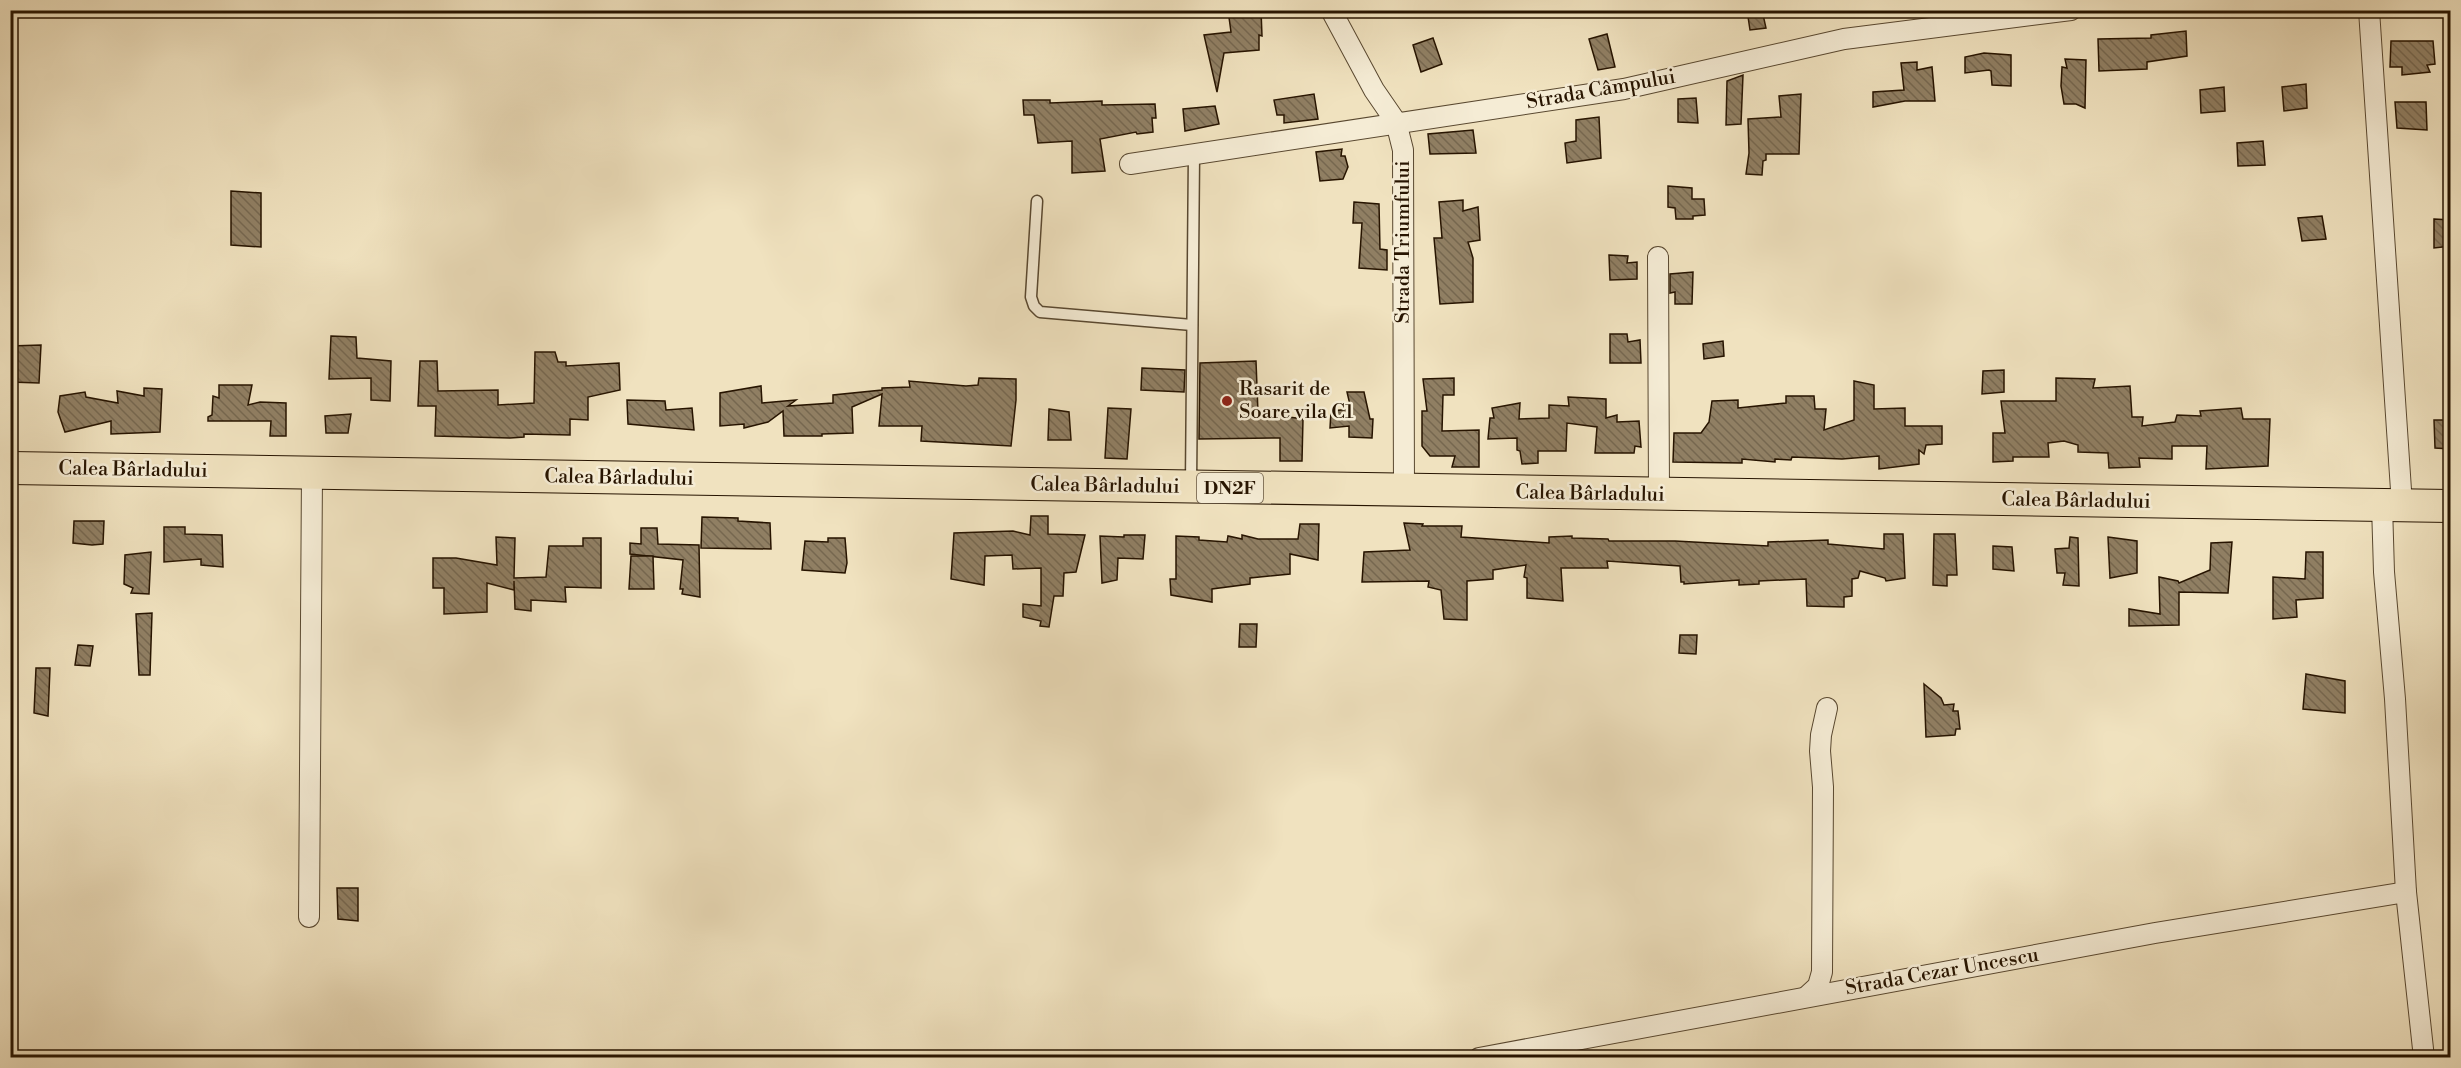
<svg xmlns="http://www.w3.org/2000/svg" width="2461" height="1068" font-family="'Libre Bodoni',serif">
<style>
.building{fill:url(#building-back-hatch);stroke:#271400;stroke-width:1.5}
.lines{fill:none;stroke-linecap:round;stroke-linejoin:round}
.service-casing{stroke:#594830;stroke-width:13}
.minor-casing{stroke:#594830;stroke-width:22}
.primary-casing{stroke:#271400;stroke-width:34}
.service{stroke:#f5ecd5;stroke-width:10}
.minor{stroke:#f5ecd5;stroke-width:20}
.primary{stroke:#f0e2bf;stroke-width:32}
.poi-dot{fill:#8f2418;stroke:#f5ecd5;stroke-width:2}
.labels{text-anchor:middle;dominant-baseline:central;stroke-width:5;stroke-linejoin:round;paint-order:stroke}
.shield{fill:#f5ecd5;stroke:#655540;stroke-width:1.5}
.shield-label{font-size:18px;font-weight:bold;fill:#271400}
.street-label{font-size:20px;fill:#271400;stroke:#f5ecd5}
.poi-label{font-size:20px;fill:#271400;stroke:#f5ecd5;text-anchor:start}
</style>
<defs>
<pattern id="building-back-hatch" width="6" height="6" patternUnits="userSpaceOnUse" patternTransform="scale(1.5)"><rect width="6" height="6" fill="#907f63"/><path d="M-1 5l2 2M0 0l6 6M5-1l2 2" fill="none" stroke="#76674f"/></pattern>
</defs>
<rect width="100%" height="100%" fill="#f0e2bf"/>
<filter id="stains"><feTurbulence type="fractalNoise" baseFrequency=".00333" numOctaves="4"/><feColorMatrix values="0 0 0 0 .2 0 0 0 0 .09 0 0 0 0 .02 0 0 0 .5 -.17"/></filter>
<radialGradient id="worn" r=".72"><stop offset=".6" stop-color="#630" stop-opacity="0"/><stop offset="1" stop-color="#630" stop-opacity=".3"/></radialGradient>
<g class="building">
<path d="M1228 10H1261L1262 36 1259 35V50L1224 53 1217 92 1204 35 1231 32Z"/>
<path d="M1747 10H1762L1766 28 1750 30Z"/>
<path d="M2186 31 2187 56 2147 62V69L2099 71 2098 39 2151 38V35Z"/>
<path d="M1607 34 1615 67 1598 70 1589 39Z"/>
<path d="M1433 38 1442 64 1421 72 1413 45Z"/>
<path d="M2391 41H2433L2435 64 2427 65 2430 72 2402 75V67H2390Z"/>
<path d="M1984 53 2011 55V86L1992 85 1991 71 1989 70 1965 73V57Z"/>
<path d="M2065 59 2086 60 2085 108 2076 104H2064L2061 86 2062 67 2067 68Z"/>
<path d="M1917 62V70L1932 67 1935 101H1905L1873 107V92L1904 90 1901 63Z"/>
<path d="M1743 75 1741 124 1726 125 1727 81Z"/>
<path d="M2306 84 2307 108 2284 111 2282 87Z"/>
<path d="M2224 87 2225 111 2201 113 2200 90Z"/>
<path d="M1314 94 1318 119 1284 123V115H1277L1274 100Z"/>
<path d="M1801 94 1799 154H1766V160L1763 161 1762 175 1746 174 1749 153 1748 119 1781 117 1779 96Z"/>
<path d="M1696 98 1698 123 1678 122V99Z"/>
<path d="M1023 100H1050V103L1102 101V105L1155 104 1156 118H1152L1153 132 1137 134 1136 132 1100 139 1105 171 1072 173V141L1038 143 1034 115H1024Z"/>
<path d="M2395 102H2426L2427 130 2397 128Z"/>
<path d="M1215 106 1219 124 1185 131 1183 109Z"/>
<path d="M1599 117 1601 158 1567 163 1565 143 1576 141V120Z"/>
<path d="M1473 130 1476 153 1430 154 1428 134Z"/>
<path d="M2263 141 2265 165 2238 166 2237 143Z"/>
<path d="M1342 149 1341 156H1345L1348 167 1343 179 1320 181 1316 152Z"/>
<path d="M1668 186 1692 188V199H1704L1705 215 1693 216V219H1676L1675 208 1668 207Z"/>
<path d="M231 191 261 193V247L231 245Z"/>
<path d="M1463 200V211L1478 207 1480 240 1468 242 1473 258V302L1440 304 1434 238H1442L1439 202Z"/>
<path d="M1354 202 1379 204 1380 249 1387 250V270L1359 268 1362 223H1353Z"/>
<path d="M2322 216 2326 239 2302 241 2298 218Z"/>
<path d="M2434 219 2451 220V246L2434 248Z"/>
<path d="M1609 255 1628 256 1627 263 1637 262V279L1610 280Z"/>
<path d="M1693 272 1692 304H1675V292L1670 293V274Z"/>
<path d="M1610 334H1627L1628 342 1640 340 1641 363H1610Z"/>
<path d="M331 336 356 337 357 358 391 361 390 401 371 400V378L329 379Z"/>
<path d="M1723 341 1724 356 1704 359 1703 344Z"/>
<path d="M41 345 39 383 10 382V346Z"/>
<path d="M535 352H555L558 362H566V366L619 363 620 390 588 397V420L570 419V435L524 434V437L510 438 435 436 436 406H418L420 361H437L438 391 498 390V405L534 403Z"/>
<path d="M1256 361 1258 413 1303 419 1302 461H1280V438L1199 439 1200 363Z"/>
<path d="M1142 368 1185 370 1184 392 1141 390Z"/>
<path d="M2004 370V392L1982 394 1983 371Z"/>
<path d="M979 378 1016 379V400L1011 446 921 441 922 426H879L882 394 852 407 853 433 822 434V436H784L783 411 768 422 744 428V424L720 426V393L761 386 762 403 796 400 788 406 833 403V395L882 390V388L910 387 909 381 966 386 978 385Z"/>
<path d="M1454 378V395H1443L1442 431 1479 430V467H1452L1455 456H1430L1422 446V411H1427L1423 379Z"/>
<path d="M2056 378 2095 379 2093 388 2130 386 2132 417H2143L2142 426 2175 422 2177 415 2201 416 2200 411 2241 408 2243 419H2270L2268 466 2206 469 2207 446H2172V459L2139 458 2140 467 2109 468 2108 453 2078 452V445L2064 441 2048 443 2049 457H2013V461L1993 462V433H2005L2001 401H2056Z"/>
<path d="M1854 381 1874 385V409L1905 408V426H1942V444L1926 445 1924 454 1919 450V464L1879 469V456L1842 459 1792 457 1791 460 1775 459V462L1742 459V463L1673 462 1674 433H1701L1709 422 1712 401 1738 400V408L1786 403V396H1814L1815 409H1826L1824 430 1854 420Z"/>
<path d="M219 385H252L248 405 260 402 286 403V436H270L271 421H208V417L212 415 213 396 219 398Z"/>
<path d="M144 388 162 389 160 432 111 434V421L65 432 58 412 60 396 85 392 86 397 118 403 117 391 144 396Z"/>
<path d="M1347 392H1364L1370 419H1373L1372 438 1349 437V426L1330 428 1331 411 1351 409Z"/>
<path d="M1568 397 1606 399V418L1617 415V422L1639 421 1641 447 1635 446 1634 453H1595L1597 427 1567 423 1566 451H1538V463L1522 464 1520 451 1517 450V438L1488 439 1490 418H1494L1492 408 1520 403 1519 419 1549 418V405L1569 406Z"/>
<path d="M627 400 665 401 666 410 692 408 694 430 628 424Z"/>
<path d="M1108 408 1131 409 1127 459 1105 458Z"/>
<path d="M1049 409 1069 412 1071 440H1048Z"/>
<path d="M351 414 348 433H326L325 416Z"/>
<path d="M2434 420H2451V449L2435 448Z"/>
<path d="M1031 516H1048V534L1085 535 1076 572 1064 573 1063 596H1054L1049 627 1040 626 1041 621 1023 617V604L1041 606V568L1013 569 1012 555 985 556 984 585 951 579 954 533 1013 531 1030 535Z"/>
<path d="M702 517 738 518V521L770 523 771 549 701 548Z"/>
<path d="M74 521H104L103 544 92 545 73 543Z"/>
<path d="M1404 523 1423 524 1422 526H1462L1461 537 1549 543V537L1572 536V538L1608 539 1609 541H1675L1768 546V542L1828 540V544L1884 549V534H1903L1905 578 1886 581 1885 578 1860 571 1858 578 1852 579V596L1844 597V607L1807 606 1806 579 1759 581V584L1739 585V580L1684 584V582H1681L1680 566 1607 561 1608 568H1561L1563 601 1527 598V578L1524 577 1526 565 1493 570V579L1467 581V620L1444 619 1441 590 1428 587 1429 581 1362 582 1364 552 1410 550Z"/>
<path d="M1300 524H1319L1318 560 1290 554V574L1250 578V584L1212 589V602L1171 595 1170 579H1176V536L1199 537V540L1227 542 1228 536 1242 539V535L1258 539H1298Z"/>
<path d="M164 527H185V534L222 535 223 567 201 565V559L164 562Z"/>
<path d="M641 528H657L658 544 699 545 700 597 682 594 683 589H680L683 560 630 554V543L641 544Z"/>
<path d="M1934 534H1955L1957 575H1947V586L1933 585Z"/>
<path d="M1124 535H1145L1143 559 1118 558 1117 580 1102 583 1100 536 1124 537Z"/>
<path d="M496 537 515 538 514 578 546 577 549 546H583V538H601V588L565 587 566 602 531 600V611L515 609 514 581V590L487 583V612L444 614V588H433V558H456L497 565Z"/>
<path d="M2070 537 2078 538 2079 586 2063 585 2065 573H2057L2055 549 2069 548Z"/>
<path d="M2108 537 2137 541V573L2110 578Z"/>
<path d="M828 538H845L847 563 845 573 802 570 805 541 828 542Z"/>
<path d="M2232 542 2228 593 2179 592V625L2129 626V609L2160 614 2159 577 2178 581 2179 583 2210 570 2211 543Z"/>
<path d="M1993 546 2012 547 2014 571 1993 569Z"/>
<path d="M151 552 149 594 131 593 133 588 124 584 125 555Z"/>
<path d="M2306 552H2323V598L2296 600 2297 617 2273 619V577L2305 579Z"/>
<path d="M631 556H653L654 589H629Z"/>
<path d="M152 613 150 675H139L136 614Z"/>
<path d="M1240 624H1257L1256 647H1239Z"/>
<path d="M1680 635H1697L1696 654 1679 653Z"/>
<path d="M78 645 93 646 90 666 75 665Z"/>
<path d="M36 668H50L48 716 34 713Z"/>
<path d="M2306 674 2345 681V713L2303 709Z"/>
<path d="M1924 684 1941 698 1944 705 1954 704 1953 711H1958L1960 729H1956L1955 735 1926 737Z"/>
<path d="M337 888H358V921L338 919Z"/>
</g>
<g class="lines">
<defs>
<g id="service">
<path d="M1037 201 1031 297 1034 306 1040 312 1192 325"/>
<path d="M1191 484 1194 154"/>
</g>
<g id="minor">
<path d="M1331 10 1374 90 1396 122 1403 150 1404 491"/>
<path d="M2369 10 2402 505"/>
<path d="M1130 164 1624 89 1844 39 2071 10"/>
<path d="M1658 257 1659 495"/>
<path d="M2382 505 2384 572 2395 699 2406 892 2424 1058"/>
<path d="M309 917 312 473"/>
<path d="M1806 997 1818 986 1822 972 1823 787 1820 751 1821 735 1827 708"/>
<path d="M1479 1058 2155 933 2406 892"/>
</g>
<path id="primary" d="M10 468 2450 506"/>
</defs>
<use href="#service" class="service-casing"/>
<use href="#minor" class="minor-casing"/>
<use href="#primary" class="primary-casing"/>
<use href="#service" class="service"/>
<use href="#minor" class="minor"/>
<use href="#primary" class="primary"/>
</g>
<circle class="poi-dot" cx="1227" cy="401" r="6"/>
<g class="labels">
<rect class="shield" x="1197" y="473" width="66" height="30" rx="4.5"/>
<g class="shield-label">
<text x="1230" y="488">DN2F</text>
</g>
<g class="street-label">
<text transform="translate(1601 90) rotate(-10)">Strada Câmpului</text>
<text transform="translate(1403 242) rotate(-90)">Strada Triumfului</text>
<text transform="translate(133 470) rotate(1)">Calea Bârladului</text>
<text transform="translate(619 478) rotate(1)">Calea Bârladului</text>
<text transform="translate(1105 486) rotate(1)">Calea Bârladului</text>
<text transform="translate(1590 494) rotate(1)">Calea Bârladului</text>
<text transform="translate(2076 501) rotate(1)">Calea Bârladului</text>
<text transform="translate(1942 972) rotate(-10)">Strada Cezar Uncescu</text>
</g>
<g class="poi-label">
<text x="1239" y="389">Rasarit de<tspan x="1239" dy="23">Soare vila C1</tspan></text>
</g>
</g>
<rect width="2461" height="1068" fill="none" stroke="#f0e2bf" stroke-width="36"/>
<rect x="12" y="12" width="2437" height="1044" fill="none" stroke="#271400" stroke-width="3"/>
<rect x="18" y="18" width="2425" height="1032" fill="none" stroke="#271400" stroke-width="1.5"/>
<rect width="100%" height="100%" filter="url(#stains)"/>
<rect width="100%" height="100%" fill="url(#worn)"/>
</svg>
